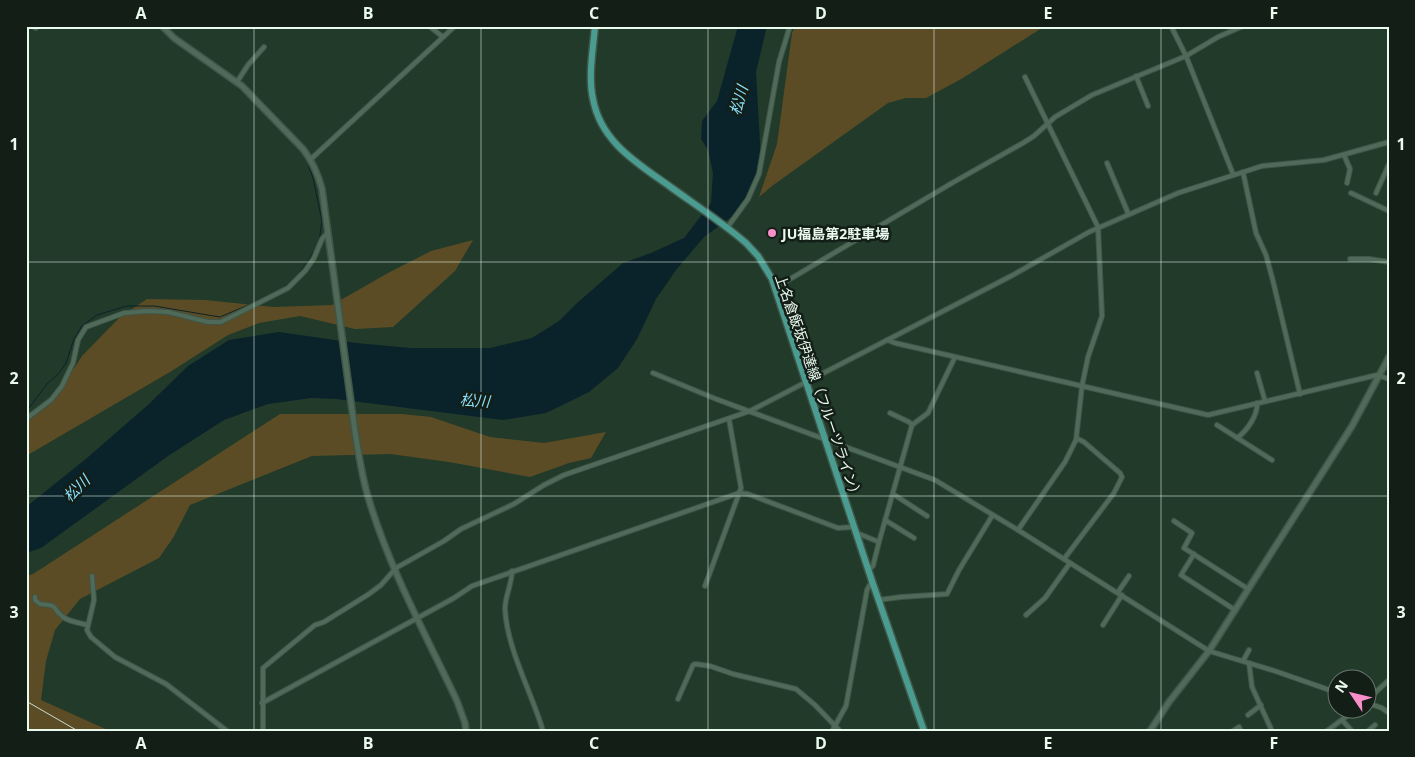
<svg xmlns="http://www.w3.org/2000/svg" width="1415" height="757" font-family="'Open Sans','Noto Sans JP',sans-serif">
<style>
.green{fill:#5c4c25}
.water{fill:#0a222a}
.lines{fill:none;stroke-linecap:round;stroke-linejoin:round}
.stream{stroke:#0a222a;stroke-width:1}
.minor-casing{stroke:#3e5547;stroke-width:6}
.tertiary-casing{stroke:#3e5547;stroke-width:8}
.primary-casing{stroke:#3e5547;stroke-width:9}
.minor{stroke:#4f6a58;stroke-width:4}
.tertiary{stroke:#4f6a58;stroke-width:5}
.primary{stroke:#4b9c90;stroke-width:6}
.rail{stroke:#cadbcf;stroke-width:1}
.grid{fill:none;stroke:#eafaef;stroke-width:1;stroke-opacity:0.55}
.poi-dot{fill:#f98fc9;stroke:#131e17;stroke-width:2}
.labels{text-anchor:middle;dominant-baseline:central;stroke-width:5;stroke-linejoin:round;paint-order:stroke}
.poi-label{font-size:14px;font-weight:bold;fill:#eafaef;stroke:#131e17;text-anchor:start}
.street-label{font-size:14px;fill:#eafaef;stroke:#131e17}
.water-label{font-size:15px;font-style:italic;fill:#8bdffc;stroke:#131e17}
.neatline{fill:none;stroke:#eafaef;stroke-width:2}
.grid-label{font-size:16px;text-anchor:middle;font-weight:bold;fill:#eafaef}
</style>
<rect width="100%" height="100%" fill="#213a2a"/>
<g class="green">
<path d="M795 26H1045L963 78 926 98H906L888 103 772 186 759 197 777 144 792 33Z"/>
<path d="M473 240 455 271 393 327 355 329 300 316 259 323 228 335 170 372 26 456V414L53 401 82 356 120 317 147 299 205 300 274 307 332 305 388 273 431 251Z"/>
<path d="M280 414H402L431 417 490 437 544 443 606 432 591 458 569 463 530 477 449 462 390 454 312 456 190 505 173 538 159 558 80 599 55 630 46 661 41 700 110 731H26V576L33 574Z"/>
</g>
<path class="water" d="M738 26H767L756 72 761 161 751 190 734 215 704 237 676 270 656 299 637 339 618 368 589 392 546 413 503 420 336 399 311 398 268 404 224 420 168 456 41 548 26 553V507L87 458 149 404 188 366 229 340 279 332 356 343 411 348H490L532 338 559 321 576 304 623 263 651 253 684 238 711 203 713 173 708 150 701 139 702 121 717 101Z"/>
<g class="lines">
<g class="stream">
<path d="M313 154 451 26"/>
<path d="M307 161 313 178 322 221 319 241"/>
<path d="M300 273 315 250"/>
<path d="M283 288 290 283"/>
<path d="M26 412 47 384 59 373 66 363 74 339 82 326 97 315 127 306H154L220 317 260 300"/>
</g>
<defs>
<g id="minor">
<path d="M32 26 36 28"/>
<path d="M429 26 443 37"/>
<path d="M1171 26 1186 56 1233 174"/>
<path d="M1136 76 1148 106"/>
<path d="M1025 77 1098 227 1102 316 1088 357 1082 386 1076 440"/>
<path d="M237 82 248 65 264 47"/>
<path d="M1344 155 1350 169 1347 183"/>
<path d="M311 159 455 26"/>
<path d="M1107 163 1128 213"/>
<path d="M1243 172 1256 233 1266 255 1273 281 1300 394"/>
<path d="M1351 193 1389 211"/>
<path d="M1376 193 1389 164"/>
<path d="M727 228 748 199 759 174 779 62 790 26"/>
<path d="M1350 259H1369L1389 262"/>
<path d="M775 288 952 183 1023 143 1034 136 1055 117 1092 95 1186 56 1218 37 1243 26"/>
<path d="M887 340 895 343 1208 415 1377 375 1389 379"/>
<path d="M653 373 716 399 935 480 1018 530 1209 651 1275 671 1338 693"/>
<path d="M1257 373 1265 401"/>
<path d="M26 419 51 400 62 386 73 363 78 340 86 327 124 313 148 311 168 312 208 322H221L288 288 305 271 314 258 322 239 328 232"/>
<path d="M912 425 928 413 955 357"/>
<path d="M1217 425 1272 460"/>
<path d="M1237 438C1247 431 1258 415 1257 403"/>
<path d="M893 494 927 516"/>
<path d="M885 520 914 538"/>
<path d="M1174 521 1192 533 1184 548 1248 589"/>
<path d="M1018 530 1065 462 1076 440 1078 439 1084 442 1120 473 1122 477 1114 493 1064 559"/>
<path d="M857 533 879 542 912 425 909 422 890 413"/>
<path d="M1194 554 1181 575 1235 610"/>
<path d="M868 570 873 566 879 542"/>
<path d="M512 571C512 584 505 596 505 609 507 649 532 693 543 731"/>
<path d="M92 576 94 600 87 630 91 637 115 657 166 684 227 731"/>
<path d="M705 586 741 488 729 419"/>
<path d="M1118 592 1129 576"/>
<path d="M35 597V600L40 604C61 606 49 606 63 617 70 622 80 623 88 625"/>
<path d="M878 600 901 597 947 594 959 570 992 516"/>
<path d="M1026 615 1045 598 1070 563"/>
<path d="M1103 625 1122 595"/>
<path d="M1243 661 1249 650"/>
<path d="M1249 663 1252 687 1272 731"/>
<path d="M678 699 693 665 695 664 710 666 733 674 796 689 815 705 840 731"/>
<path d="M1368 699 1389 680"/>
<path d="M262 703 454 598 472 586 739 493 748 494 838 528 853 527"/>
<path d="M1368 703 1382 708 1389 713"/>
<path d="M1248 715 1261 705"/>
<path d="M1342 720 1352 731"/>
<path d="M263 731V668L315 625 324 622 369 594 381 585 396 568 444 541 461 529 514 504 544 485 564 475 750 411 1013 275 1089 232 1178 193 1262 166 1324 160 1389 142"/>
<path d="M832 731 846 706 867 590 872 581"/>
<path d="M1233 731 1239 727 1241 731"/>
<path d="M1327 731 1355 710"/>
<path d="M1368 731 1375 725"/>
</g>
<g id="tertiary">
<path d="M162 26 174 38 242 86 303 149C313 162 318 174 322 189L355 432C359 455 362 478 369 500 390 570 426 635 457 701L465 723 466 731"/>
<path d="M1150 731 1169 702 1209 651 1261 569 1352 426 1389 357"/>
</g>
<path id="primary" d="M595 26C593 50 588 76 593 99 601 143 639 164 672 188 697 206 723 223 746 243L758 256 772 279 872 581 924 731"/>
</defs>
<use href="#minor" class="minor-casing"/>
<use href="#tertiary" class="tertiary-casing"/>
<use href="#primary" class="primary-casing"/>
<use href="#minor" class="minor"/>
<use href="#tertiary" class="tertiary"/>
<use href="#primary" class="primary"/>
<path class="rail" d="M26 701 78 731"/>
</g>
<path class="grid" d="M254 26V731M481 26V731M708 26V731M934 26V731M1161 26V731M26 262H1389M26 496H1389"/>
<circle class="poi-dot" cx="772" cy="233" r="5"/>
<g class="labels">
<g class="poi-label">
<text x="782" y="233">JU福島第2駐車場</text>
</g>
<g class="street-label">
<text transform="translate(819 387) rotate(71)">上名倉飯坂伊達線（フルーツライン）</text>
</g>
<g class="water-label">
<text transform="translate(738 100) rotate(-74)">松川</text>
<text transform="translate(475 400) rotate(4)">松川</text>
<text transform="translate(76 488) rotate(-45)">松川</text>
</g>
</g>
<rect width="1415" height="757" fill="none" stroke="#131e17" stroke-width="55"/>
<g transform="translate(1352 694) rotate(305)"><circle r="24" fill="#131e17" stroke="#69766d"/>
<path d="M0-4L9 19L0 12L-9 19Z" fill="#f98fc9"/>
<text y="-8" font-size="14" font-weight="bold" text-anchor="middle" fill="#eafaef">N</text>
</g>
<rect x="28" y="28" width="1360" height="702" class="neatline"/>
<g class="grid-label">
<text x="141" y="19">A</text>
<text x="368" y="19">B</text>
<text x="594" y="19">C</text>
<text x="821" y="19">D</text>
<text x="1048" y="19">E</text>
<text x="1274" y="19">F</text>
<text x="14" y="150">1</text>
<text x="1401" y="150">1</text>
<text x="14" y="384">2</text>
<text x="1401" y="384">2</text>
<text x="14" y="618">3</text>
<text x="1401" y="618">3</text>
<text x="141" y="749">A</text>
<text x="368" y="749">B</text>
<text x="594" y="749">C</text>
<text x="821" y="749">D</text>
<text x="1048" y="749">E</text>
<text x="1274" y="749">F</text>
</g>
</svg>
